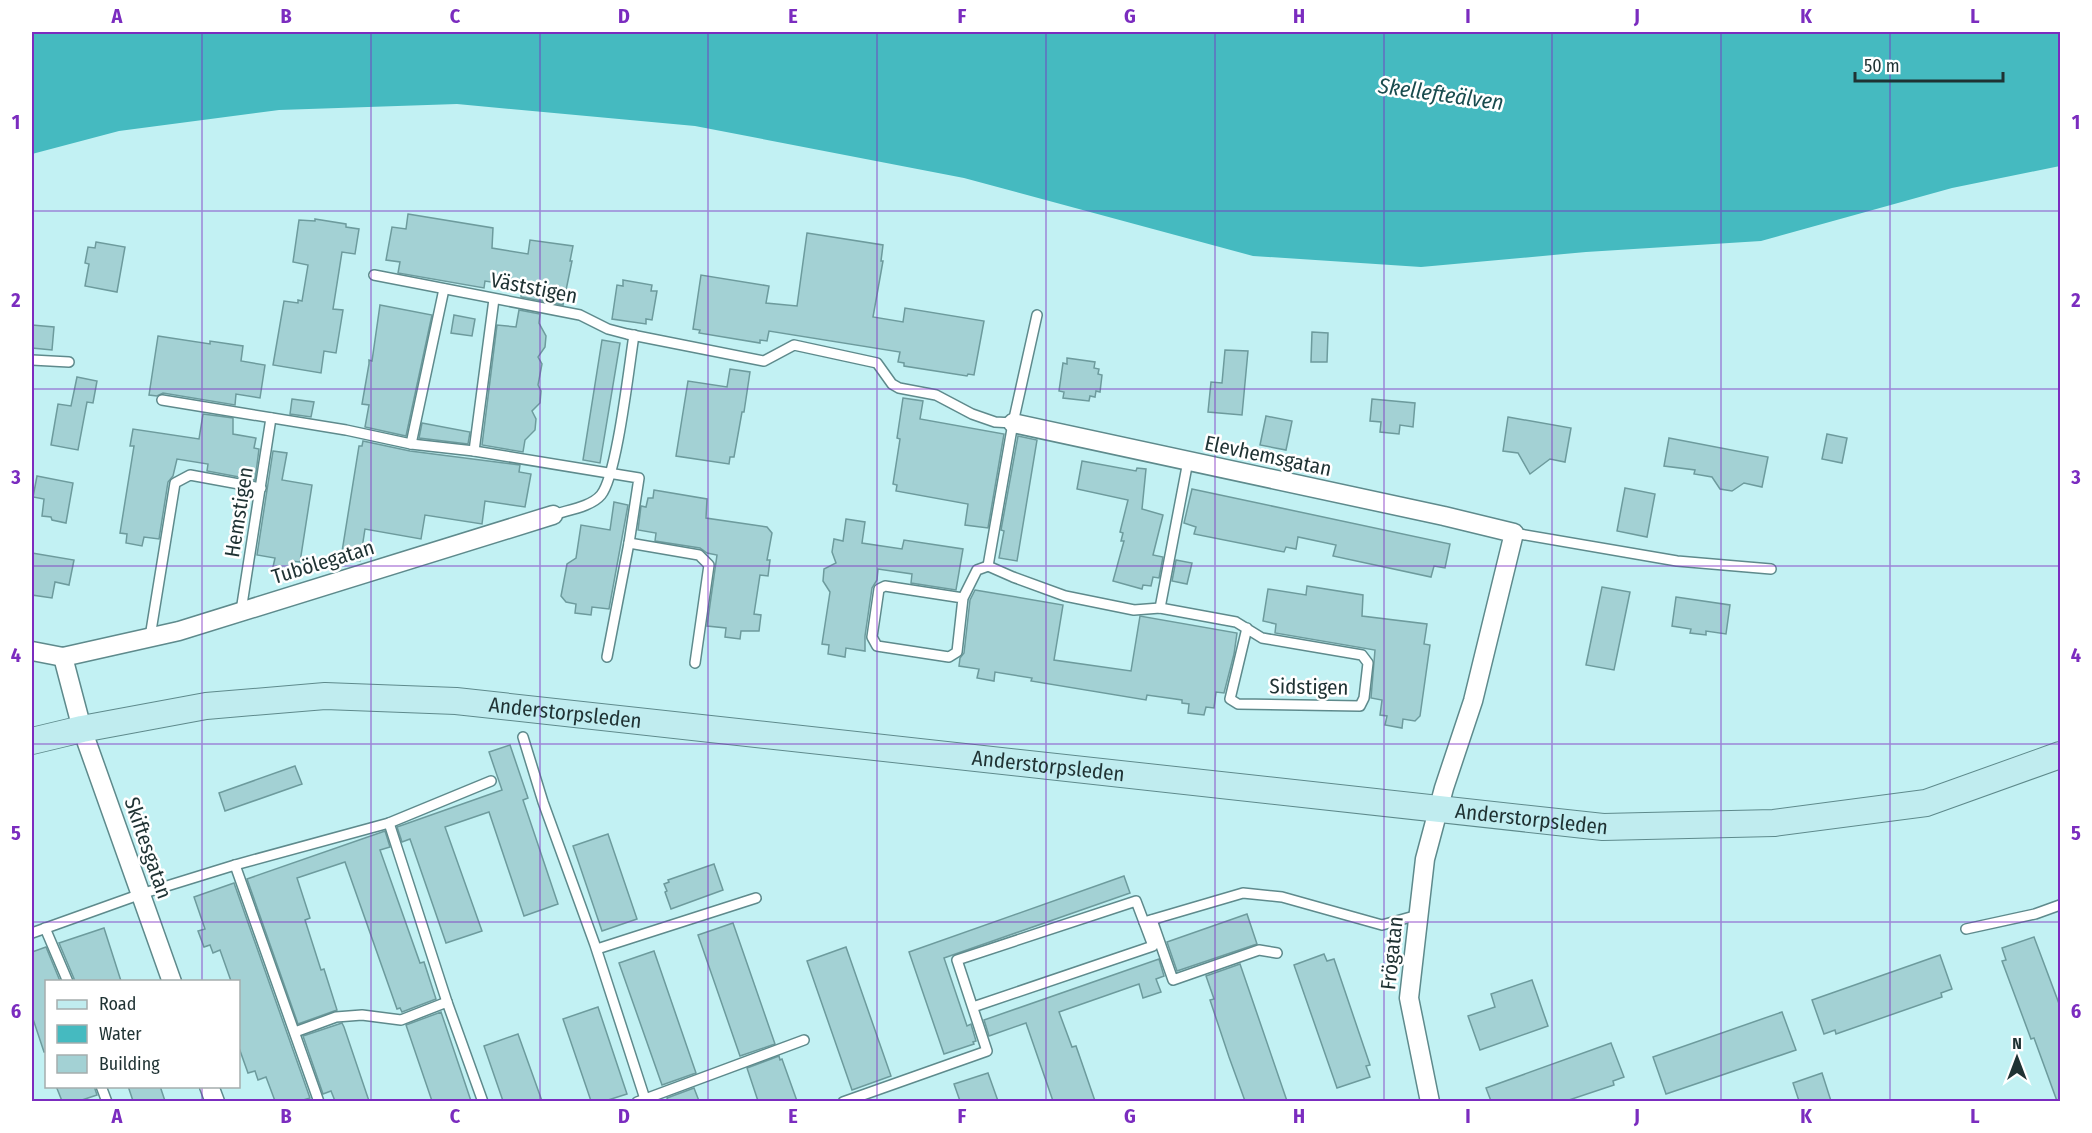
<svg xmlns="http://www.w3.org/2000/svg" width="2092" height="1133" font-family="'Fira Sans Condensed',sans-serif">
<style>
.water{fill:#45bac0}
.building{fill:#a3d1d4;stroke:#6d9b9d;stroke-width:1.5}
.lines{fill:none;stroke-linecap:round;stroke-linejoin:round}
.service-casing{stroke:#5e8a8c;stroke-width:12}
.minor-casing{stroke:#5e8a8c;stroke-width:21}
.secondary-casing{stroke:#5e8a8c;stroke-width:28}
.service{stroke:#fff;stroke-width:9}
.minor{stroke:#fff;stroke-width:18}
.secondary{stroke:#c0ecef;stroke-width:26}
.grid{fill:none;stroke:#7b2cbf;stroke-width:1.5;stroke-opacity:0.55}
.labels{text-anchor:middle;dominant-baseline:central;stroke-width:5;stroke-linejoin:round;paint-order:stroke}
.street-label{font-size:21px;fill:#1f3233;stroke:#fff}
.water-label{font-size:22px;font-style:italic;fill:#194c4f;stroke:#fff}
.neatline{fill:none;stroke:#7b2cbf;stroke-width:2}
.grid-label{font-size:20px;text-anchor:middle;font-weight:bold;fill:#7b2cbf}
</style>
<rect width="100%" height="100%" fill="#c2f1f3"/>
<path class="water" d="M32 32H2060V166L1952 188 1761 241 1586 252 1421 267 1253 256 964 178 695 126 457 104 279 110 119 131 32 154Z"/>
<g class="building">
<path d="M408 214 493 228 492 248 528 254 530 240 573 246 570 261H572L563 305 521 297 522 287 485 281 484 288 398 273 400 262 386 260 392 227 406 229Z"/>
<path d="M315 219 346 224V227L359 229 355 254 342 252 333 309 343 310 336 353 324 351 321 373 273 365 284 301 298 303V300L302 301 308 265 293 262 299 220 315 221Z"/>
<path d="M807 233 883 245 881 261H883L873 317 903 322 905 308 984 321 974 375 968 374 967 376 904 366V363L898 362 900 352 769 331 767 341 760 340V343L699 333 700 330 693 329 701 275 769 286 766 303 797 306Z"/>
<path d="M96 242 125 247 117 292 85 286 89 264 85 263 88 247 95 248Z"/>
<path d="M623 280 652 285 651 291H657L652 320 646 319V324L612 319 617 285 623 286Z"/>
<path d="M380 305 432 315 406 436 365 427 369 405 362 404 369 364V360L372 361Z"/>
<path d="M519 310 540 314 539 323 546 336 545 347 538 357 542 364 538 385 541 391 540 403 532 411 536 419 535 430 525 440 523 452 482 445 497 325 516 327Z"/>
<path d="M454 315 475 319 472 336 451 333Z"/>
<path d="M32 325 54 327 52 350 32 348Z"/>
<path d="M1312 332 1328 333 1327 362H1311Z"/>
<path d="M158 336 210 344V341L243 346 241 361 265 365 260 398 236 394 235 405 163 393 157 396 149 395Z"/>
<path d="M602 340 620 343 600 463 583 460Z"/>
<path d="M1225 350 1248 351 1242 415 1208 412 1211 382 1222 383Z"/>
<path d="M1067 358 1095 362 1094 368 1099 369 1098 374 1102 375 1100 392 1096 391 1095 397 1090 396 1089 401 1063 398 1064 392 1059 391 1063 363 1067 364Z"/>
<path d="M730 369 750 372 744 412H742L734 457H730L729 464 676 456 688 381 727 387Z"/>
<path d="M77 377 97 381 93 403 87 402 78 450 51 445 58 404 71 406Z"/>
<path d="M903 398 923 401 920 419 1004 434 988 528 965 525 968 504 896 491 897 485 893 484 900 439 897 438Z"/>
<path d="M292 399 314 402 311 417 290 414Z"/>
<path d="M1372 399 1415 403 1413 427 1400 425 1399 434 1380 432 1381 422 1370 421Z"/>
<path d="M203 414 233 418V434L256 438 254 448 259 449 255 480 207 471 208 464 177 459 173 476 168 482 159 539 144 537 142 546 126 543 127 534 120 533 134 446H130L133 429 199 439Z"/>
<path d="M1266 416 1292 421 1286 450 1260 445Z"/>
<path d="M1508 417 1571 428 1565 462 1550 459 1530 474 1518 453 1503 451Z"/>
<path d="M422 423 470 432 468 444 419 438Z"/>
<path d="M1827 434 1847 438 1842 463 1822 459Z"/>
<path d="M1018 436 1037 440 1017 561 999 558 1004 531 1001 530Z"/>
<path d="M1669 438 1768 457 1762 487 1744 483 1732 491 1720 489 1712 477 1694 474 1695 470 1664 466Z"/>
<path d="M363 441 410 451 520 465 519 472 531 474 525 507 485 501 482 524 425 515 421 539 365 529 360 561 341 558 359 446H362Z"/>
<path d="M273 451 287 453 282 480 312 485 300 562 292 561 290 570 273 567 275 558 257 555Z"/>
<path d="M1082 461 1136 471 1137 468 1146 469 1142 509 1163 515 1153 555 1163 557 1159 578 1153 577 1151 586 1143 585 1142 589 1113 581 1124 541H1121L1123 533 1120 532 1128 500 1077 489Z"/>
<path d="M37 476 73 483 66 523 52 520 51 517 42 516 44 499 33 497Z"/>
<path d="M1625 488 1655 494 1647 537 1617 531Z"/>
<path d="M1192 489 1450 544 1445 568 1434 566 1431 577 1333 556 1336 545 1298 537 1296 549 1286 547 1284 552 1194 534 1196 527 1184 523Z"/>
<path d="M654 490 707 499 706 518 767 527 772 533 767 560H770L768 576 760 575 754 614 761 615 759 631H741L740 639 725 637 726 628 707 626 717 555 707 553 700 548 655 541 656 533 638 530 641 506 646 507 648 498H653Z"/>
<path d="M614 502 628 505 609 609 592 607 591 615 575 613 576 604 566 602 561 596 567 564 576 558 581 525 610 530Z"/>
<path d="M846 519 865 522 862 543 902 549 904 540 963 549 956 590 911 583 912 574 878 569 877 580 872 588 865 636V651L846 648 845 657 828 654 829 645 822 644 830 592 823 581 824 569 836 563 832 552 834 539 843 541Z"/>
<path d="M32 553 74 560 69 585 55 582 52 598 32 595Z"/>
<path d="M1176 560 1192 563 1187 584 1172 581Z"/>
<path d="M1307 586 1363 595 1362 616 1427 624 1424 644 1430 645 1420 716 1415 721 1403 719 1402 728 1385 725 1387 716 1380 715 1382 700 1371 698 1375 650 1275 633 1276 624 1263 621 1268 589 1306 595Z"/>
<path d="M1602 587 1630 592 1614 670 1586 665Z"/>
<path d="M975 590 1063 605 1054 660 1131 671 1140 616 1237 633 1234 654 1224 693 1216 692 1214 708 1206 707 1204 715 1188 713 1189 704 1182 703V700L1147 695 1146 700 1031 681 1032 678 995 672 994 681 977 678 979 669 959 666 960 658 964 653 970 600Z"/>
<path d="M1676 597 1730 605 1726 634 1706 631V635L1690 633 1691 629 1672 626Z"/>
<path d="M510 745 528 798 523 800 558 904 524 916 489 812 445 827 482 931 446 943 410 839 402 842 397 827 502 790 489 752Z"/>
<path d="M295 766 302 784 225 811 219 793Z"/>
<path d="M385 831 390 847 380 850 420 963 424 962 436 999 402 1012 400 1008 397 1009 345 862 297 878 310 918 305 920 321 970 324 969 337 1010 298 1024 247 879Z"/>
<path d="M608 834 637 919 602 931 573 846Z"/>
<path d="M714 864 723 890 671 909 665 892 667 891 664 884 669 882 668 880Z"/>
<path d="M1124 876 1130 893 944 958 967 1026 971 1024 976 1041 973 1042 974 1044 944 1054 909 952Z"/>
<path d="M234 883 310 1098 300 1101H275L266 1077 258 1080 255 1071 248 1073 238 1045V981H231L220 950 213 953 210 945 204 947 198 931 205 929 194 897Z"/>
<path d="M1247 914 1257 944 1177 971 1167 942Z"/>
<path d="M733 923 775 1044 740 1056 698 935Z"/>
<path d="M104 928 121 981H75L59 943Z"/>
<path d="M2034 937 2061 1009V1101H2057L2034 1038 2031 1039 2002 961 2006 960 2002 948Z"/>
<path d="M46 947 60 981H46V1052H44L32 1016V952Z"/>
<path d="M846 947 891 1076 852 1090 807 961Z"/>
<path d="M654 951 696 1073 662 1085 619 963Z"/>
<path d="M1324 954 1327 961 1334 959 1370 1065 1366 1066 1370 1077 1337 1088 1294 965Z"/>
<path d="M1940 955 1952 989 1941 993 1942 997 1836 1034 1835 1030 1824 1034 1812 1000Z"/>
<path d="M1159 959 1164 976 1156 979 1161 992 1143 998 1139 984 1059 1012 1072 1047 1076 1046 1095 1101H1053L1026 1023 989 1036 984 1020Z"/>
<path d="M1240 964 1287 1101H1245L1229 1057 1210 1000 1214 999 1206 976Z"/>
<path d="M1532 980 1548 1026 1480 1050 1468 1016 1495 1007 1491 994Z"/>
<path d="M598 1007 627 1094 605 1101H591L563 1019Z"/>
<path d="M441 1012 471 1101H432L406 1025Z"/>
<path d="M1782 1012 1796 1050 1666 1094 1653 1057Z"/>
<path d="M342 1023 344 1027 369 1101H335L331 1091 323 1094 303 1036Z"/>
<path d="M518 1034 542 1101H503L484 1046Z"/>
<path d="M1611 1043 1624 1077 1613 1081 1614 1085 1566 1101H1491L1486 1088Z"/>
<path d="M779 1056 780 1060 782 1059 797 1101H758L747 1068Z"/>
<path d="M988 1073 998 1101H960L954 1084Z"/>
<path d="M1822 1073 1831 1101H1799L1793 1083Z"/>
<path d="M56 1086H94L97 1095 79 1101H62Z"/>
<path d="M128 1086H160L165 1101H133Z"/>
<path d="M694 1088 699 1101H668L667 1098Z"/>
</g>
<g class="lines">
<defs>
<g id="service">
<path d="M374 275 580 315 608 329 627 334 764 361 794 345 877 363 892 384 899 388 936 395 972 414 995 422 1013 423"/>
<path d="M32 360 69 362"/>
<path d="M162 400 346 430 411 444 474 451 639 478 629 543"/>
<path d="M411 444 444 289"/>
<path d="M474 451 494 299"/>
<path d="M553 515C567 510 591 507 601 495 617 476 629 366 634 335"/>
<path d="M1514 533 1677 561 1771 569"/>
<path d="M988 566 1013 423 1037 315"/>
<path d="M963 598 885 586 879 589 872 637 877 646 949 657 957 652 963 598 977 570 988 566 1013 577 1065 596 1134 610 1160 608 1236 622 1262 638 1362 655 1368 663 1364 698 1360 706 1238 704 1230 699 1247 628"/>
<path d="M1160 608 1188 461"/>
<path d="M241 611 271 418"/>
<path d="M150 637 175 483 190 475 261 488"/>
<path d="M607 657 629 543 699 555 709 565 695 663"/>
<path d="M523 737 543 802 595 945 646 1102"/>
<path d="M389 823 447 1002"/>
<path d="M235 865 319 1102"/>
<path d="M1152 920 1173 980 1259 950 1277 953"/>
<path d="M1144 922 1243 893 1282 897 1382 925 1418 915"/>
<path d="M45 928 68 982"/>
<path d="M1966 929 2035 914 2060 905"/>
<path d="M32 933 141 894 235 865 389 823 491 781"/>
<path d="M597 949 756 898"/>
<path d="M295 1032 336 1017 362 1015 401 1020 447 1002 483 1102"/>
<path d="M101 1086 107 1102"/>
<path d="M637 1102 804 1040"/>
<path d="M843 1102 987 1051 957 960 1136 901 1153 946 973 1007"/>
</g>
<g id="minor">
<path d="M1013 423 1444 516 1514 533 1473 701 1444 788 1425 859 1409 998 1430 1102"/>
<path d="M32 651 63 657 179 631 553 515"/>
<path d="M63 657 82 729 172 982"/>
<path d="M209 1086 215 1102"/>
</g>
<g id="secondary">
<path id="s1" d="M32 741 82 729 206 706 325 696 456 701 1603 827 1774 823 1926 803 2060 755"/>
</g>
</defs>
<use href="#service" class="service-casing"/>
<use href="#minor" class="minor-casing"/>
<use href="#secondary" class="secondary-casing"/>
<use href="#service" class="service"/>
<use href="#minor" class="minor"/>
<use href="#secondary" class="secondary"/>
</g>
<path class="grid" d="M202 32V982M371 32V1102M540 32V1102M708 32V1102M877 32V1102M1046 32V1102M1215 32V1102M1384 32V1102M1552 32V1102M1721 32V1102M1890 32V1102M32 211H2060M32 389H2060M32 566H2060M32 744H2060M32 922H2060M202 1086V1102"/>
<g class="labels">
<g class="street-label">
<text transform="translate(534 288) rotate(11)">Väststigen</text>
<text transform="translate(1268 456) rotate(12)">Elevhemsgatan</text>
<text transform="translate(239 512) rotate(-81)">Hemstigen</text>
<text transform="translate(323 562) rotate(-17)">Tubölegatan</text>
<text transform="translate(1309 687) rotate(1)">Sidstigen</text>
<text stroke="none"><textPath href="#s1" startOffset="538">Anderstorpsleden</textPath></text>
<text stroke="none"><textPath href="#s1" startOffset="1024">Anderstorpsleden</textPath></text>
<text stroke="none"><textPath href="#s1" startOffset="1510">Anderstorpsleden</textPath></text>
<text transform="translate(148 848) rotate(71)">Skiftesgatan</text>
<text transform="translate(1392 953) rotate(-84)">Frögatan</text>
</g>
<g class="water-label">
<text transform="translate(1441 94) rotate(8)">Skellefteälven</text>
</g>
</g>
<rect width="2092" height="1133" fill="none" stroke="#ffffff" stroke-width="66"/>
<rect x="45" y="980" width="195" height="108" fill="#ffffff" stroke="#a5adad" stroke-width="1.5"/>
<rect x="57" y="1000" width="30" height="9" fill="#c0ecef" stroke="#a5adad" stroke-width="1.5"/>
<text x="99" y="1010" font-size="18" fill="#1f3233">Road</text>
<rect x="57" y="1025" width="30" height="18" fill="#45bac0" stroke="#a5adad" stroke-width="1.5"/>
<text x="99" y="1040" font-size="18" fill="#1f3233">Water</text>
<rect x="57" y="1055" width="30" height="18" fill="#a3d1d4" stroke="#a5adad" stroke-width="1.5"/>
<text x="99" y="1070" font-size="18" fill="#1f3233">Building</text>
<g transform="translate(2017 1058)" stroke="#ffffff" stroke-width="4.5" paint-order="stroke">
<path d="M0-4.5L10 22L0 15L-10 22Z" fill="#1f3233"/>
<text y="-9" font-size="16" font-weight="bold" text-anchor="middle" fill="#1f3233">N</text>
</g>
<path d="M1855 72v9h148v-9" fill="none" stroke="#1f3233" stroke-width="3"/>
<text x="1864" y="72" font-size="18" fill="#1f3233" stroke="#ffffff" stroke-width="4.5" paint-order="stroke">50 m</text>
<rect x="33" y="33" width="2026" height="1067" class="neatline"/>
<g class="grid-label">
<text x="117" y="23">A</text>
<text x="286" y="23">B</text>
<text x="455" y="23">C</text>
<text x="624" y="23">D</text>
<text x="793" y="23">E</text>
<text x="962" y="23">F</text>
<text x="1130" y="23">G</text>
<text x="1299" y="23">H</text>
<text x="1468" y="23">I</text>
<text x="1637" y="23">J</text>
<text x="1806" y="23">K</text>
<text x="1975" y="23">L</text>
<text x="16" y="129">1</text>
<text x="2076" y="129">1</text>
<text x="16" y="307">2</text>
<text x="2076" y="307">2</text>
<text x="16" y="484">3</text>
<text x="2076" y="484">3</text>
<text x="16" y="662">4</text>
<text x="2076" y="662">4</text>
<text x="16" y="840">5</text>
<text x="2076" y="840">5</text>
<text x="16" y="1018">6</text>
<text x="2076" y="1018">6</text>
<text x="117" y="1123">A</text>
<text x="286" y="1123">B</text>
<text x="455" y="1123">C</text>
<text x="624" y="1123">D</text>
<text x="793" y="1123">E</text>
<text x="962" y="1123">F</text>
<text x="1130" y="1123">G</text>
<text x="1299" y="1123">H</text>
<text x="1468" y="1123">I</text>
<text x="1637" y="1123">J</text>
<text x="1806" y="1123">K</text>
<text x="1975" y="1123">L</text>
</g>
</svg>
